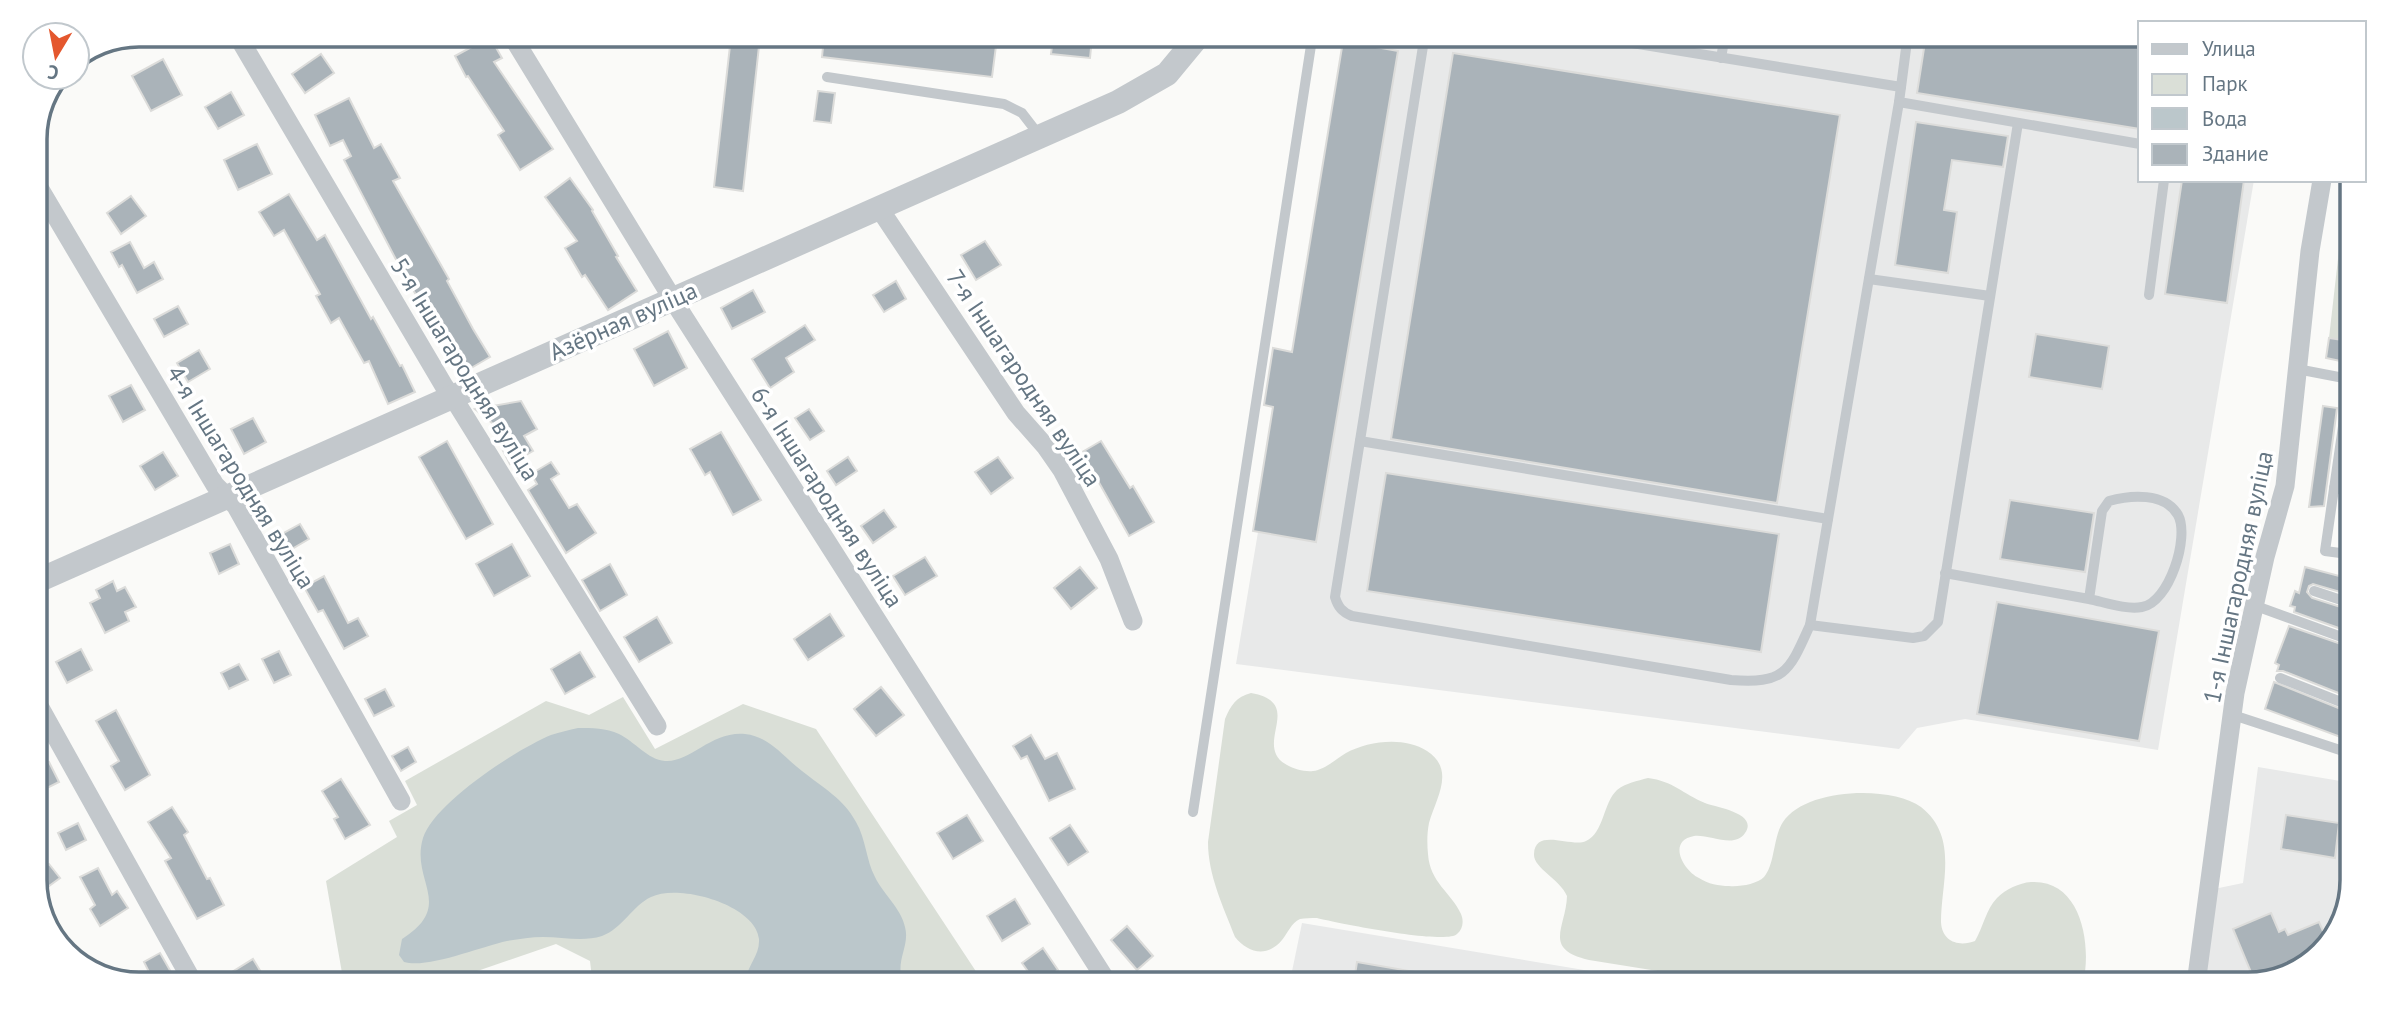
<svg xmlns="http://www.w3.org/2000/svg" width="2387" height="1019" font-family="'PT Sans',sans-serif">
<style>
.built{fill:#e8e9e9}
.green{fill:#dadfd7}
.water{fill:#bbc7cb}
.building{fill:#aab3b9;stroke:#dcdcda;stroke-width:2}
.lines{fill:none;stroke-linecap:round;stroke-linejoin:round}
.service{stroke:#c3c8cc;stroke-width:10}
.minor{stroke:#c3c8cc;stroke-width:19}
.tertiary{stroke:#c3c8cc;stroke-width:24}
.labels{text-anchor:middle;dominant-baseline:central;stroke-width:7;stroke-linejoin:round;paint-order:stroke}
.street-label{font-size:24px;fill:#657683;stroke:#fff}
.rim{fill:none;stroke:#657683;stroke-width:3.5}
</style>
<rect width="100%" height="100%" fill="#fafaf8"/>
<g class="built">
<path d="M1343 39 2140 42V180H2254L2158 750 1965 719 1917 728 1899 749 1236 664 1258 532 1316 541 1398 51 1343 41Z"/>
<path d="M2258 767 2346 782 2344 919 2306 966 2248 984H2200L2214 889 2243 883Z"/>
<path d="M1302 923 1656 982 1290 981Z"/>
</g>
<g class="green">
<path d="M2347 180H2351L2350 341 2329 338Z"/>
<path d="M1251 693C1307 703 1251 745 1287 765 1294 769 1305 772 1313 771 1324 770 1336 759 1346 753 1368 741 1404 736 1427 751 1456 770 1436 798 1429 823 1427 833 1427 844 1428 854 1430 883 1451 892 1461 914 1464 921 1463 929 1457 934 1446 945 1337 923 1317 918 1311 918 1305 918 1300 919 1291 923 1288 933 1282 940 1267 958 1248 953 1235 937 1223 906 1208 875 1208 842L1225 719C1231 705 1236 697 1251 693Z"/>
<path d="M623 697 655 749 743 704 816 729 981 979 592 978 590 961 556 944 460 977H356L342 973 326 881 397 837 389 821 417 805 405 781 546 701 589 715Z"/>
<path d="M1648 778C1673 781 1683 794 1705 803 1715 807 1759 813 1745 833 1735 849 1709 834 1694 836 1667 841 1683 870 1699 878 1708 884 1719 886 1729 886 1740 887 1757 884 1764 877 1775 865 1773 837 1783 822 1805 788 1891 785 1921 807 1959 837 1941 883 1941 922 1942 942 1959 947 1975 941 1983 928 1986 909 1997 898 2006 889 2019 883 2031 882 2082 879 2092 946 2083 983L1726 982 1589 960C1542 949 1566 928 1567 896 1560 879 1533 868 1534 854 1535 827 1572 848 1586 841 1604 833 1603 803 1617 790 1626 783 1637 781 1648 778Z"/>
</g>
<path class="water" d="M578 728C592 728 606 728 619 734 634 741 648 760 665 761 690 763 711 731 745 734 771 737 783 757 802 771 823 788 843 798 856 822 866 839 866 860 875 877 883 894 901 908 905 927 910 945 896 960 902 979H746C748 964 760 955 759 939 756 905 679 883 651 897 632 906 623 928 602 936 583 942 563 937 543 937 531 937 519 939 507 941 480 947 427 969 404 962L399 955 402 939C456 905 410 881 423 838 434 803 517 749 551 735 560 732 569 730 578 728Z"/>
<g class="building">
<path d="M490 37 502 58 494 62 553 149 520 170 498 135 504 131 468 76 466 77 455 56Z"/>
<path d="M731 37H760L743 191 714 187Z"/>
<path d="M824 37 924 38 996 46 992 77 822 57Z"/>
<path d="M1053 38H1092L1090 58 1051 54Z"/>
<path d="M1343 41 1398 51 1316 542 1253 531 1273 407 1264 405 1273 348 1292 352Z"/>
<path d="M1925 42H2140V129L1917 93Z"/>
<path d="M1453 53 1840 115 1777 503 1391 439Z"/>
<path d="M321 54 334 73 305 93 292 74Z"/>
<path d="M163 59 182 95 151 111 132 76Z"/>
<path d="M818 91 835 93 831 123 814 121Z"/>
<path d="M231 92 244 115 218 129 205 107Z"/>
<path d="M349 98 374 148 381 144 400 178 393 181 449 279 447 281 473 329 490 357 466 371 443 332 439 334 402 271 344 160 351 156 343 140 330 146 315 115Z"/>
<path d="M1916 122 2008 136 2003 167 1952 160 1944 210 1957 212 1948 273 1895 265Z"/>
<path d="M257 144 272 174 238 190 224 160Z"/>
<path d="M570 178 593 210 592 211 618 256 616 257 637 291 608 310 585 275 582 277 565 248 577 241 545 197Z"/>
<path d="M2182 180H2244L2227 303 2165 294Z"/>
<path d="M289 194 317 240 325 235 371 319 373 317 400 366 402 365 415 392 388 404 369 361 364 363 339 318 331 323 316 296 320 294 284 230 274 236 259 212Z"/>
<path d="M131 196 146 216 121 234 107 213Z"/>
<path d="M985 241 1001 265 976 280 961 255Z"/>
<path d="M130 242 144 268 154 262 163 279 137 293 122 265 119 267 111 252Z"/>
<path d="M896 281 906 299 884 312 873 295Z"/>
<path d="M753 290 765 312 732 329 721 308Z"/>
<path d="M178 306 188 324 164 337 154 319Z"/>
<path d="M805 325 815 340 786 358 794 372 770 388 752 359Z"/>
<path d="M668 331 687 368 654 386 634 349Z"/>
<path d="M2036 334 2109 346 2102 389 2029 377Z"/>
<path d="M2329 338 2350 341V363L2326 358Z"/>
<path d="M199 350 210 369 188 382 177 363Z"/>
<path d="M131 385 145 410 123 422 109 396Z"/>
<path d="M521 401 537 429 524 436 533 451 510 464 498 441 508 436 475 409Z"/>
<path d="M2323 406 2337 408 2324 506 2309 507Z"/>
<path d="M809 409 824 431 810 440 795 418Z"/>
<path d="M253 418 266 442 244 454 231 429Z"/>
<path d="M721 432 761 500 733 515 710 472 705 475 690 449Z"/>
<path d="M447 441 493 524 466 539 419 457Z"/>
<path d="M1101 441 1130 488 1133 486 1154 522 1129 536 1097 479 1093 482 1077 455Z"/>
<path d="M2347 448H2349L2348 483 2342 482Z"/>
<path d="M163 452 178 476 155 490 140 466Z"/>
<path d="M848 457 857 471 836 485 827 471Z"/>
<path d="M998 457 1013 478 991 494 975 472Z"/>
<path d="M551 462 559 474 551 479 569 508 577 504 596 533 566 553 528 490 537 484 531 474Z"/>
<path d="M1386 473 1779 534 1761 652 1367 591Z"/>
<path d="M2010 500 2094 513 2085 572 2000 559Z"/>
<path d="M884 510 896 527 873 543 861 526Z"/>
<path d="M300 524 309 539 290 550 282 534Z"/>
<path d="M230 544 239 564 219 574 210 553Z"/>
<path d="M512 544 530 576 494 596 476 564Z"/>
<path d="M925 557 937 576 905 595 893 576Z"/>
<path d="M610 564 627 595 600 611 582 580Z"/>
<path d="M1080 567 1097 588 1071 609 1054 588Z"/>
<path d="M2305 567 2347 578V594L2313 584 2309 586 2307 592 2312 598 2347 609V631L2294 612 2295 607 2290 606 2295 591 2299 593Z"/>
<path d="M324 576 348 623 358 618 368 636 344 649 323 610 318 612 304 587Z"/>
<path d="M113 581 117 591 125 587 136 607 125 612 129 621 105 633 90 603 100 598 96 590Z"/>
<path d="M1997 602 2159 631 2139 741 1977 714Z"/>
<path d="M830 614 844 636 808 660 794 639Z"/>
<path d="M657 617 672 643 639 662 624 637Z"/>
<path d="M2289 626 2347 646 2346 696 2283 671H2277L2279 665 2275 663Z"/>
<path d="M81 649 92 670 67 683 56 662Z"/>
<path d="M279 651 291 675 274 683 262 659Z"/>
<path d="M580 652 595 677 565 694 551 669Z"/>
<path d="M239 664 248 680 229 689 221 673Z"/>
<path d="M2274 682 2346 711V739L2265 709Z"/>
<path d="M881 687 904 715 876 736 854 709Z"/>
<path d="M385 689 394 706 374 716 365 699Z"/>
<path d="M116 710 150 775 125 790 111 766 119 761 96 721Z"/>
<path d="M1031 735 1045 759 1057 753 1075 789 1049 801 1027 756 1021 759 1013 746Z"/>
<path d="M408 747 416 762 401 771 392 756Z"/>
<path d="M49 762 59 782 35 794V769Z"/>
<path d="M341 779 370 825 345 839 334 819 338 817 322 791Z"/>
<path d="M172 807 188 832 184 835 207 879 210 878 224 905 197 919 165 861 171 858 148 822Z"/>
<path d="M967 815 983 841 953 859 937 833Z"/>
<path d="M2286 815 2339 823 2335 858 2281 849Z"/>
<path d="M78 823 86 840 66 850 58 833Z"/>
<path d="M1070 825 1088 852 1068 865 1050 838Z"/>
<path d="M49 864 60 878 38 894 35 874Z"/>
<path d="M98 868 112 895 117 891 128 908 100 926 90 909 95 905 80 877Z"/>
<path d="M1015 899 1030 924 1002 941 987 916Z"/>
<path d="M2271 913 2279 932 2285 929 2288 935 2319 922 2327 940 2306 966 2255 982 2233 929Z"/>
<path d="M1127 926 1153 956 1137 970 1111 940Z"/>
<path d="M1043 948 1058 970 1044 980H1034L1022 963Z"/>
<path d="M160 953 171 972 163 976H151L144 962Z"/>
<path d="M253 959 264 977H224Z"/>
<path d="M1357 962 1421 973V981H1354Z"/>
</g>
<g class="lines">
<g class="service">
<path d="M1424 40 1335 597C1338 607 1342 612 1352 616L1731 680C1785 684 1789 672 1810 625L1913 638 1924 636 1938 622 2018 123"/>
<path d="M1614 40 1901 87 1907 41"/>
<path d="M1721 58 1724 41"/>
<path d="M827 77 1004 104 1022 113 1039 135"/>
<path d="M1901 87 1899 102 2140 144"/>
<path d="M1869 279 1990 296"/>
<path d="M2149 295 2164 180"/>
<path d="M2297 369 2349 379"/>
<path d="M1360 441 1828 519"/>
<path d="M2334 488 2348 491"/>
<path d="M2348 554 2325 551 2349 385"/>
<path d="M1945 573 2089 599 2102 511 2109 501C2130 495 2165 492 2178 515 2190 537 2169 603 2142 607 2126 610 2104 602 2089 599"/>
<path d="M2314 591 2347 602"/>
<path d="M2256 606 2347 639"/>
<path d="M1810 625 1899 102"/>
<path d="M2280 678 2346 704"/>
<path d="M2233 715 2346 752"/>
<path d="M1193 812 1312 39"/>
</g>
<g class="minor">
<path d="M237 35 444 386 459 407 657 726"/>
<path d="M512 36 680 311 1106 980"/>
<path d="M35 181 215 485 236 506 401 801"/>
<path d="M879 208 1016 413 1046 447 1062 470 1109 559 1133 621"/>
<path d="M35 699 190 977"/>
<path d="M2196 984 2235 693 2265 557 2285 486 2310 251 2322 180"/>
</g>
<path class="tertiary" d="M35 582 1118 102 1167 74 1196 39"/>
</g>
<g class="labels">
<g class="street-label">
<text transform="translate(623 321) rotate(-24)">Азёрная вуліца</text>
<text transform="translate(465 369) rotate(58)">5-я Іншагародняя вуліца</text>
<text transform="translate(1024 378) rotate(56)">7-я Іншагародняя вуліца</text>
<text transform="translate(241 477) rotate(58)">4-я Іншагародняя вуліца</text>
<text transform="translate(827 497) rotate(57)">6-я Іншагародняя вуліца</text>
<text transform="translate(2238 577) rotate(-78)">1-я Іншагародняя вуліца</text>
</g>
</g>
<path d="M0 0H2387V1019H0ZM139 47H2248A92 92 0 0 1 2340 139V880A92 92 0 0 1 2248 972H139A92 92 0 0 1 47 880V139A92 92 0 0 1 139 47Z" fill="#fff" fill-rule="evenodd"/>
<path class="rim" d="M139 47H2248A92 92 0 0 1 2340 139V880A92 92 0 0 1 2248 972H139A92 92 0 0 1 47 880V139A92 92 0 0 1 139 47Z"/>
<rect x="2138" y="21" width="228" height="161" fill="#ffffff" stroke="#c1c8cd" stroke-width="2"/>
<rect x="2152" y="44" width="35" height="10" fill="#c3c8cc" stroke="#c1c8cd" stroke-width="2"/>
<text x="2202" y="56" font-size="21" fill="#657683">Улица</text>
<rect x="2152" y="74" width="35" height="21" fill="#dadfd7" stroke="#c1c8cd" stroke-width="2"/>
<text x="2202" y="91" font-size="21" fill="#657683">Парк</text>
<rect x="2152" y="108" width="35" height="21" fill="#bbc7cb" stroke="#c1c8cd" stroke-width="2"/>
<text x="2202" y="126" font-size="21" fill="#657683">Вода</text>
<rect x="2152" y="144" width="35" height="21" fill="#aab3b9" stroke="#c1c8cd" stroke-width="2"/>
<text x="2202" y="161" font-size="21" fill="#657683">Здание</text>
<g transform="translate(56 56) rotate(190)"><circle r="33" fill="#ffffff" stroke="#c1c8cd" stroke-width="2"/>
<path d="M0-5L12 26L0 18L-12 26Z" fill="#e4572e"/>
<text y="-10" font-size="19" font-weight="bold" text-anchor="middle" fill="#657683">С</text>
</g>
</svg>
